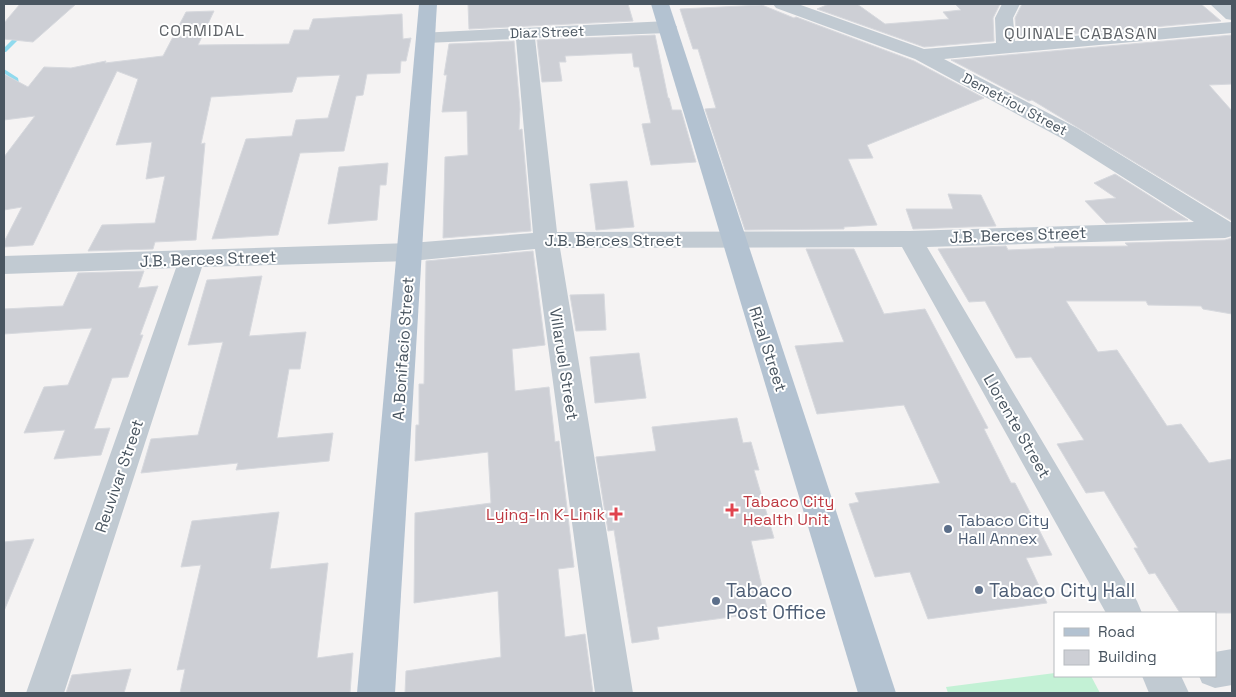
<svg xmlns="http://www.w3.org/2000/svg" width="1236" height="697" font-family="'Space Grotesk',sans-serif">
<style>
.green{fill:#c3f1d5}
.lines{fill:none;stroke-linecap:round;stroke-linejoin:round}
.stream{fill:#90daee;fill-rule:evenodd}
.building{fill:#cdcfd5;stroke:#d7d9de}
.minor{fill:#c1cad2;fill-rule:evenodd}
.major{fill:#b3c2d1;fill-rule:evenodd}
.health-dot{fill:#e0444e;stroke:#fff;stroke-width:2}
.service-dot{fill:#5c6f8a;stroke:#fff;stroke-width:2}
.labels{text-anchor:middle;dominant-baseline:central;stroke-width:4;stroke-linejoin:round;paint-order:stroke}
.far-street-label{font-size:14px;fill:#4a5661;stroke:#fff}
.far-quarter-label{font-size:16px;letter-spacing:1px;fill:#5f6368;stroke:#fff}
.street-label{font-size:16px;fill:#4a5661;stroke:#fff}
.health-label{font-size:16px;fill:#be3a42;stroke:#fff;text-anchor:start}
.service-label{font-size:16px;fill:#4e5e75;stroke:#fff;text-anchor:start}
.near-service-label{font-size:19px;fill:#4e5e75;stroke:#fff;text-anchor:start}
</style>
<rect width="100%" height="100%" fill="#f5f3f3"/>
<path class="green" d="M1055 673V676H1091L1100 693H948L946 687Z"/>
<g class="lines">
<g class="stream">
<path d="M18 34 23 35 6 52H4V48Z"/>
<path d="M4 69 18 78 20 89 6 103 4 104V99L14 89 13 80 4 73Z"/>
</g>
</g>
<g class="building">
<path d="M20 4H76L33 42 4 39V23Z"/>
<path d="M468 4H628L633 21 469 29Z"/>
<path d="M829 4H857L885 24 949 19 943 12 961 10 955 4H1000L993 18 994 41 924 47 817 9Z"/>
<path d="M1022 4H1201L1221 21 1017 39 1015 18Z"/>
<path d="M762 5 794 18 796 17 914 61 984 98 867 145 873 158 848 159 877 225 844 227V229L745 230 705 109 716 108 698 49H693L680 9Z"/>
<path d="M214 11 198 45 289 44 294 30H309L313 19 402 14 403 39 411 38 406 61H401L400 73 367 74 363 95 356 96 344 151 300 153 278 235 212 239 246 139 292 136 296 120 328 118 340 75 297 77 292 92 211 97 201 144 205 143 196 240 155 242 153 249 88 251 102 225 155 223 165 176 146 179 152 142 116 145 138 79 117 71 33 245 4 247V242L22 207 4 210V157L35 116 4 120V74L28 87 44 67 71 68 106 61 105 63 163 56 186 12Z"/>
<path d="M655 35 668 98H669L672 110H681L696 162 651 165 642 124 651 123 639 67H634L632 53 565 56 566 62H559L562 81 542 82 537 40Z"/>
<path d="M1232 35V84L1209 85 1232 111V221L1032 100 1029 101 951 60Z"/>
<path d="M514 41 520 109 519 130 522 129 531 231 443 238 445 157 468 155 467 111 442 112 447 75H444L449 44Z"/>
<path d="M388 163 386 185H380L377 220 328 224 339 167Z"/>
<path d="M1115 174 1188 220 1106 223 1085 201 1116 198 1094 183Z"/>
<path d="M627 181 634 227 596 230 590 184Z"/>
<path d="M948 194 981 195 996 226 913 229 906 209H953Z"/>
<path d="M1232 238V314L1203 309 1201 306 1148 305 1146 301H1066L1098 352 1117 350 1167 426 1181 424 1209 463 1232 459V613H1180L1155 573 1149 574 1134 548H1138L1104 491 1086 493 1057 444 1084 440 1031 357 1016 358 985 301 969 302 938 249 1006 246 1008 250 1055 248 1054 247 1128 246 1125 243 1225 240Z"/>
<path d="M806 249H854L884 314 925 309 988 428 984 429 1011 483H1015L1052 555 1026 558 1047 603 928 619 910 572 875 577 849 504 859 502 855 493 940 483 904 405 817 414 795 346 844 342Z"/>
<path d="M533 251 545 345 512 349 515 391 549 387 555 442 559 441 574 567 558 569 565 637 585 634 593 693H405L406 671 501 657 498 591 414 603 415 513 491 503 488 452 415 461 416 425H419V384H424L426 261Z"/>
<path d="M144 271 138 288 158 286 140 335H143L128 377 112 378 94 429 110 428 101 455 54 459 65 430 24 433 44 387 68 385 92 328 4 334V309L63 306 78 273Z"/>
<path d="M262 276 249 336 306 332 300 369H289L277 438 333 433 329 461 236 470 238 463 141 473 151 439 198 435 223 342 188 345 207 280Z"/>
<path d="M604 294 606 330 576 331 570 295Z"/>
<path d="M639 353 646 398 595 403 590 357Z"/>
<path d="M737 418 743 443 751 442 759 470H754L774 538 751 541 768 612 657 627 659 639 632 643 614 530 608 531 596 457 656 451 652 427Z"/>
<path d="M279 512 270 569 328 563 317 658 353 653 350 693H180L185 669 177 670 201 565 181 567 192 521Z"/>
<path d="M34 539 4 611V542Z"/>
<path d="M131 669 124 693H66L72 675Z"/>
</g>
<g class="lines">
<g class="minor">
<path d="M773 4H798L924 49 996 43 995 18 1002 4H1020L1013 18 1015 41 1232 22V33L944 59 1077 128 1232 223V236L1225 238 927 247 1137 601 1142 613H1106L902 247 560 248 633 693H595L535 249 411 261 202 267 64 693H26L176 268 4 274V256L411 243 533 233 516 39 426 43 419 41 417 37 419 33 668 21 674 23 677 27 674 31 668 33 535 38 557 232 910 231 1194 222 1061 138 915 59 776 8Z"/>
<path d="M1210 4H1229L1232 6V20L1226 19Z"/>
<path d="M1232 649V685L1215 688 1202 683 1199 676H1215V652Z"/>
<path d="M1142 676H1181L1189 693H1149Z"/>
</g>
<g class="major">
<path d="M419 4H437L395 693H357Z"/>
<path d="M651 4H669L896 693H858Z"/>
</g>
</g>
<g class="health-dot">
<path d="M729.5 502.5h5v5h5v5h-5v5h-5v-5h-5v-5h5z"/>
<path d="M613.5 506.5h5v5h5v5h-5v5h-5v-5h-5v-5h5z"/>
</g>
<g class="service-dot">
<circle cx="948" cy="529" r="5"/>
<circle cx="979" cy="590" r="5"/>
<circle cx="716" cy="601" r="5"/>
</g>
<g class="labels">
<g class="far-street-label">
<text transform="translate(547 32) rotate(-2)">Diaz Street</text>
<text transform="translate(1015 104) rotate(28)">Demetriou Street</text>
</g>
<g class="far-quarter-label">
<text x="202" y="30">CORMIDAL</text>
<text x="1081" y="33">QUINALE CABASAN</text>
</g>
<g class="street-label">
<text transform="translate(1018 235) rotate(-2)">J.B. Berces Street</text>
<text x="613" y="240">J.B. Berces Street</text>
<text transform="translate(208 259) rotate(-2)">J.B. Berces Street</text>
<text transform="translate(403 349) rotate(-86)">A. Bonifacio Street</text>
<text transform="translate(768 349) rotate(72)">Rizal Street</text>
<text transform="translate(564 364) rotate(81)">Villaruel Street</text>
<text transform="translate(1017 426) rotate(60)">Llorente Street</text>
<text transform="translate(119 476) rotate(-71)">Reuvivar Street</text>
</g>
<g class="health-label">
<text x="743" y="501">Tabaco City<tspan x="743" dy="18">Health Unit</tspan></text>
<text x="605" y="514" text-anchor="end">Lying-In K-Linik</text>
</g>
<g class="service-label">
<text x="958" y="520">Tabaco City<tspan x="958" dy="18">Hall Annex</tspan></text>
</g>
<g class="near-service-label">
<text x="726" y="590">Tabaco<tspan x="726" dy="22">Post Office</tspan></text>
<text x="989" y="590">Tabaco City Hall</text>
</g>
</g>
<rect width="1236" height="697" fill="none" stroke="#4a5661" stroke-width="10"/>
<rect x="1054" y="612" width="162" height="65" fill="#ffffff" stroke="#b7bbc0"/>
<rect x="1064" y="628" width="25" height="8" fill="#b3c2d1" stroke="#b7bbc0"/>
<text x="1098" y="637" font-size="15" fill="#4a5661">Road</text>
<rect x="1064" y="650" width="25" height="15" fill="#cdcfd5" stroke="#b7bbc0"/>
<text x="1098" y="662" font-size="15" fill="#4a5661">Building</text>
</svg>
